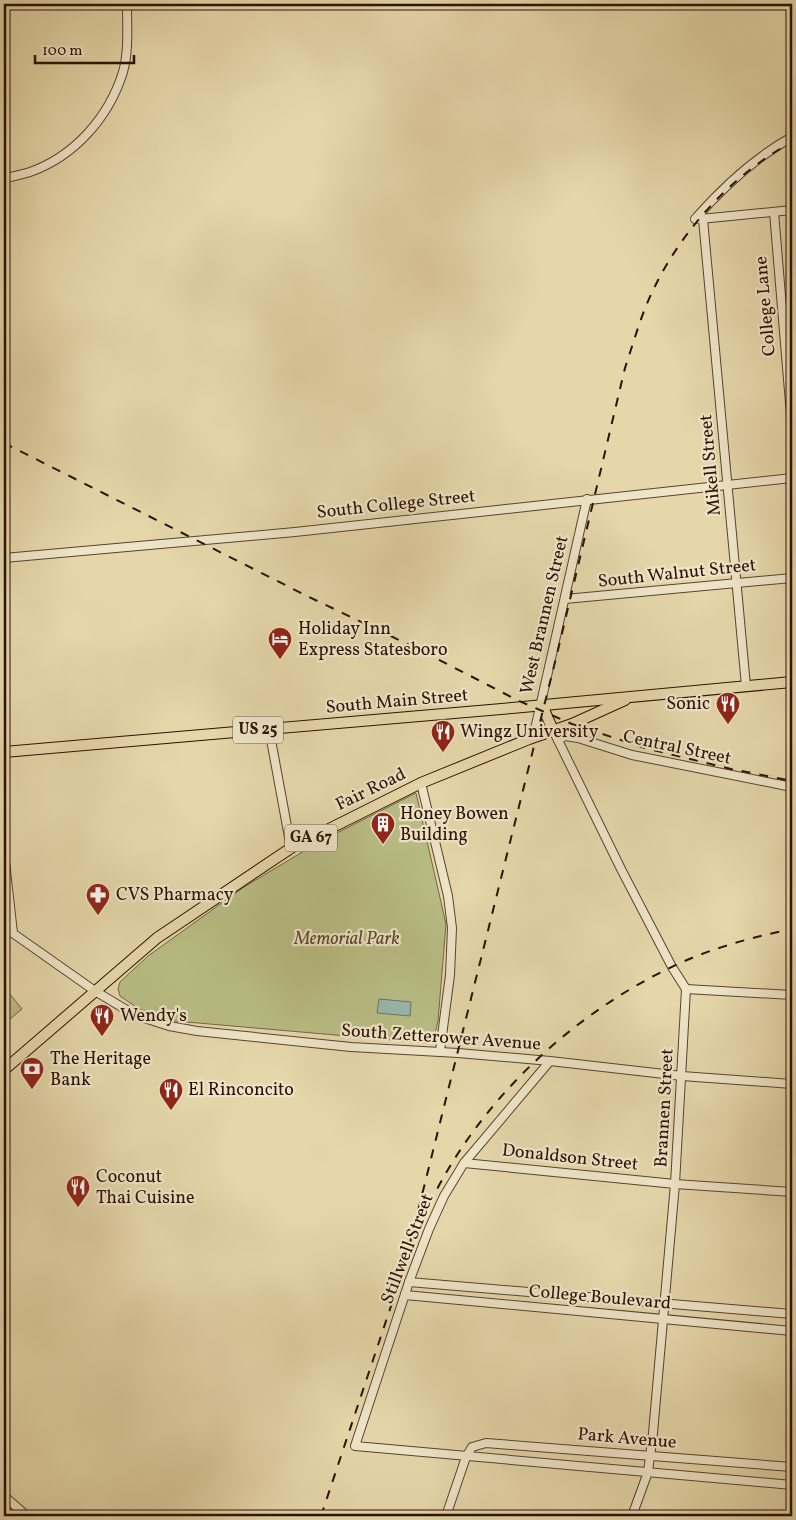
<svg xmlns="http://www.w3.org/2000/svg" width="796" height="1520" font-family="Vollkorn,serif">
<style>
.green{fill:#b9bd85;stroke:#736644}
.water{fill:#96b9ad;stroke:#6c7569}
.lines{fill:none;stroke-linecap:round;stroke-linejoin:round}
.minor-casing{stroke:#5b422d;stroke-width:10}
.major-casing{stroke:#2d1003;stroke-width:12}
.minor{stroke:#eee5c8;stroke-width:8}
.major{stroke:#e5d7aa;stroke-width:10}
.rail{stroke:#2d1003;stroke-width:2;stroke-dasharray:9 9;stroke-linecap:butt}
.labels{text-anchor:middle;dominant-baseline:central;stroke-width:4.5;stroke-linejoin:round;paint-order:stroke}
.shield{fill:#eee5c8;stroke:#67503e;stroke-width:1}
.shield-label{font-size:16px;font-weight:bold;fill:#2d1003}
.street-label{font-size:18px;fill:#2d1003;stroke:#eee5c8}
.poi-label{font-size:18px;fill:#2d1003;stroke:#eee5c8;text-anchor:start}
.park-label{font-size:18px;font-style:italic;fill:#57442a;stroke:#eee5c8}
</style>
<rect width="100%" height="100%" fill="#e5d7aa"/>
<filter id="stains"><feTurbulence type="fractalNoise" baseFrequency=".004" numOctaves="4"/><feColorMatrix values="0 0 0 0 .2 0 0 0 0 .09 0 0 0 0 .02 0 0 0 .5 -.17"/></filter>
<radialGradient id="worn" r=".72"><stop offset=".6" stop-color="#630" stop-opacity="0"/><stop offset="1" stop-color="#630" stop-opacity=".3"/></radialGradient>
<g class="green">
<path d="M416 793 446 924 438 1021 433 1042 427 1043 175 1021 139 1009 120 996 118 989 120 982 148 956 244 887 319 842Z"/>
<path d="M4 987 22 1009 4 1024Z"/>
</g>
<path class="water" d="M379 999 411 1002 410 1016 377 1013Z"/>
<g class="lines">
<defs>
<g id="minor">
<path d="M4 179C12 176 21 175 30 172 75 156 109 117 123 72 129 51 127 26 127 4"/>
<path d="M774 212 792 427"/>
<path d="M695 219C723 187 754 158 792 137"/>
<path d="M700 219 792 210"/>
<path d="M703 219 746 686"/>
<path d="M4 558 295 532 792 478"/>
<path d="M565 599 792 578"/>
<path d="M269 729 291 848"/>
<path d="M553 730 621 869 672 967 686 989 675 1184 653 1433 648 1472 632 1516"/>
<path d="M533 738 587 499"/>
<path d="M558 740 565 736 578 738 632 755 792 787"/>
<path d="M421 783 448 896 452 928 450 975 440 1051"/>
<path d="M4 853 13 933"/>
<path d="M4 927 95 991 135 1015 169 1026 197 1031 351 1047 458 1053 550 1061 682 1076 792 1084"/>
<path d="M686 989 792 995"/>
<path d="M550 1061 464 1163 444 1196 429 1229 409 1282 355 1446 792 1485"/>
<path d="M464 1163 675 1184 792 1192"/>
<path d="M409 1282 792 1314"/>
<path d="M405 1295 792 1331"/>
<path d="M4 1496 27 1516"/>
<path d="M446 1516 466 1457 472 1447 486 1443 792 1467"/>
</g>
<g id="major">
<path d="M544 705 545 712 553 730"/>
<path d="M4 752 512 708 792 682"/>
<path d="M4 1070 157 938 291 848 421 783 529 739 572 724 625 700"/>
</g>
</defs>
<use href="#minor" class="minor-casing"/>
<use href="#major" class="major-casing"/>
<use href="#minor" class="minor"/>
<use href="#major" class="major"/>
<g class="rail">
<path d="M4 443 309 597 420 650 517 700 572 724 645 748 731 769 792 781"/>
<path d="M422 1221C470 1107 574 1009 687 960 720 946 757 936 792 929"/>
<path d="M405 1263 558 650 625 368C632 347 638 326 646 306 674 238 728 177 792 142"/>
<path d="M321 1516 407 1258"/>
</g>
</g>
<defs>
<symbol id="hotel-pin" viewBox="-11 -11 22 30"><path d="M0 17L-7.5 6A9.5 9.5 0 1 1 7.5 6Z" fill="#8f2418" stroke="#eee5c8"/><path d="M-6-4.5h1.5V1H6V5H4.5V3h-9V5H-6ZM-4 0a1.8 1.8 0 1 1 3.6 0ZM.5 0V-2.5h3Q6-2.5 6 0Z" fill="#fff"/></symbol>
<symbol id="restaurant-pin" viewBox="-11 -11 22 30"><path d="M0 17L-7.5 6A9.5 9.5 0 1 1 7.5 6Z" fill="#8f2418" stroke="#eee5c8"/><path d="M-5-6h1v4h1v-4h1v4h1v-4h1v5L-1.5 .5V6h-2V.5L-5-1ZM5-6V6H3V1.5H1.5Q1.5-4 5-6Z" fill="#fff"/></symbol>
<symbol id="building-pin" viewBox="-11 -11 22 30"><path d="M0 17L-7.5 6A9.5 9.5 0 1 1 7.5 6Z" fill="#8f2418" stroke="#eee5c8"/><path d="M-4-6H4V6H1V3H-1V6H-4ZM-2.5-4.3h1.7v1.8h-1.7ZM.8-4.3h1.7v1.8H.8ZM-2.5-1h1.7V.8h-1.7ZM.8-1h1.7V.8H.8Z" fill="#fff"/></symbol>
<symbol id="pharmacy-pin" viewBox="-11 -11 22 30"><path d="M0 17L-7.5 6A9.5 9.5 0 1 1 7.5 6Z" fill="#8f2418" stroke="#eee5c8"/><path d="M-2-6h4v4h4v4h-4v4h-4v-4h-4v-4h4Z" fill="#fff"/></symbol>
<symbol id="bank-pin" viewBox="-11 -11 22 30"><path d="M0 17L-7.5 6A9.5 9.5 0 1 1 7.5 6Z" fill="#8f2418" stroke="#eee5c8"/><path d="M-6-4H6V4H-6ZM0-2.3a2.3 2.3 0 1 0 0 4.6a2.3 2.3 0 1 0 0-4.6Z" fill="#fff"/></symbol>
</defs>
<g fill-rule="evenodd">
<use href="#hotel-pin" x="266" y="625" width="28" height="38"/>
<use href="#restaurant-pin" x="714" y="690" width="28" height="38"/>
<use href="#restaurant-pin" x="429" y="718" width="28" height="38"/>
<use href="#building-pin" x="369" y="810" width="28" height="38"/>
<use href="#pharmacy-pin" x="84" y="881" width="28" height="38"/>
<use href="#restaurant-pin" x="88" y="1002" width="28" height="38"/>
<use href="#bank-pin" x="18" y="1055" width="28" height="38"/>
<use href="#restaurant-pin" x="157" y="1076" width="28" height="38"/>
<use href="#restaurant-pin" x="64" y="1173" width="28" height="38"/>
</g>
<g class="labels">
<g class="shield">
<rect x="233" y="716.5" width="50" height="27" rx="4"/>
<rect x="285" y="824.5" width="52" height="27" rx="4"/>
</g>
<g class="shield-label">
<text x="258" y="730">US 25</text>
<text x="311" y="838">GA 67</text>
</g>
<g class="street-label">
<text transform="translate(766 306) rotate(-95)">College Lane</text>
<text transform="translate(711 465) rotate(-95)">Mikell Street</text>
<text transform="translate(396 505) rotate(-6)">South College Street</text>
<text transform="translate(677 574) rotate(-6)">South Walnut Street</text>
<text transform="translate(545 615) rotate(-77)">West Brannen Street</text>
<text transform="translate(397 702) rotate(-5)">South Main Street</text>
<text transform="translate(677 748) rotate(12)">Central Street</text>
<text transform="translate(371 790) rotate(-26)">Fair Road</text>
<text transform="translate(441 1038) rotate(4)">South Zetterower Avenue</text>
<text transform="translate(665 1108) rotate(-87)">Brannen Street</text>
<text transform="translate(570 1158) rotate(6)">Donaldson Street</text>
<text transform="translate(408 1249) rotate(-69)">Stillwell Street</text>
<text transform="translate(600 1298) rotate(5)">College Boulevard</text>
<text transform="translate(627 1439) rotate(5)">Park Avenue</text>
</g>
<g class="poi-label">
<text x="298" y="629">Holiday Inn<tspan x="298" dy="21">Express Statesboro</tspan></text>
<text x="710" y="704" text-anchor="end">Sonic</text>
<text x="460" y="732">Wingz University</text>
<text x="400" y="814">Honey Bowen<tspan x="400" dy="21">Building</tspan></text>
<text x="116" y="895">CVS Pharmacy</text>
<text x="120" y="1016">Wendy's</text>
<text x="50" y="1059">The Heritage<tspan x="50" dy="21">Bank</tspan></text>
<text x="188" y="1090">El Rinconcito</text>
<text x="96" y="1177">Coconut<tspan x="96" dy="21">Thai Cuisine</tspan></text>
</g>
<g class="park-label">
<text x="347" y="939">Memorial Park</text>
</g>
</g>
<rect width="796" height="1520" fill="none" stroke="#e5d7aa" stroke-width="20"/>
<rect x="5" y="5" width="786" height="1510" fill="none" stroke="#2d1003" stroke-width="2.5"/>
<rect x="10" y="10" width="776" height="1500" fill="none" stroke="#2d1003"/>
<path d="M35 55v8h99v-8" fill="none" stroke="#2d1003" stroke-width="2.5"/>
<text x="42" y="55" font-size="15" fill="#2d1003" stroke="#eee5c8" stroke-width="4" paint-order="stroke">100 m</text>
<rect width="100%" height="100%" filter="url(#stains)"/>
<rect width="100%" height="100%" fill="url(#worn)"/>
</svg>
